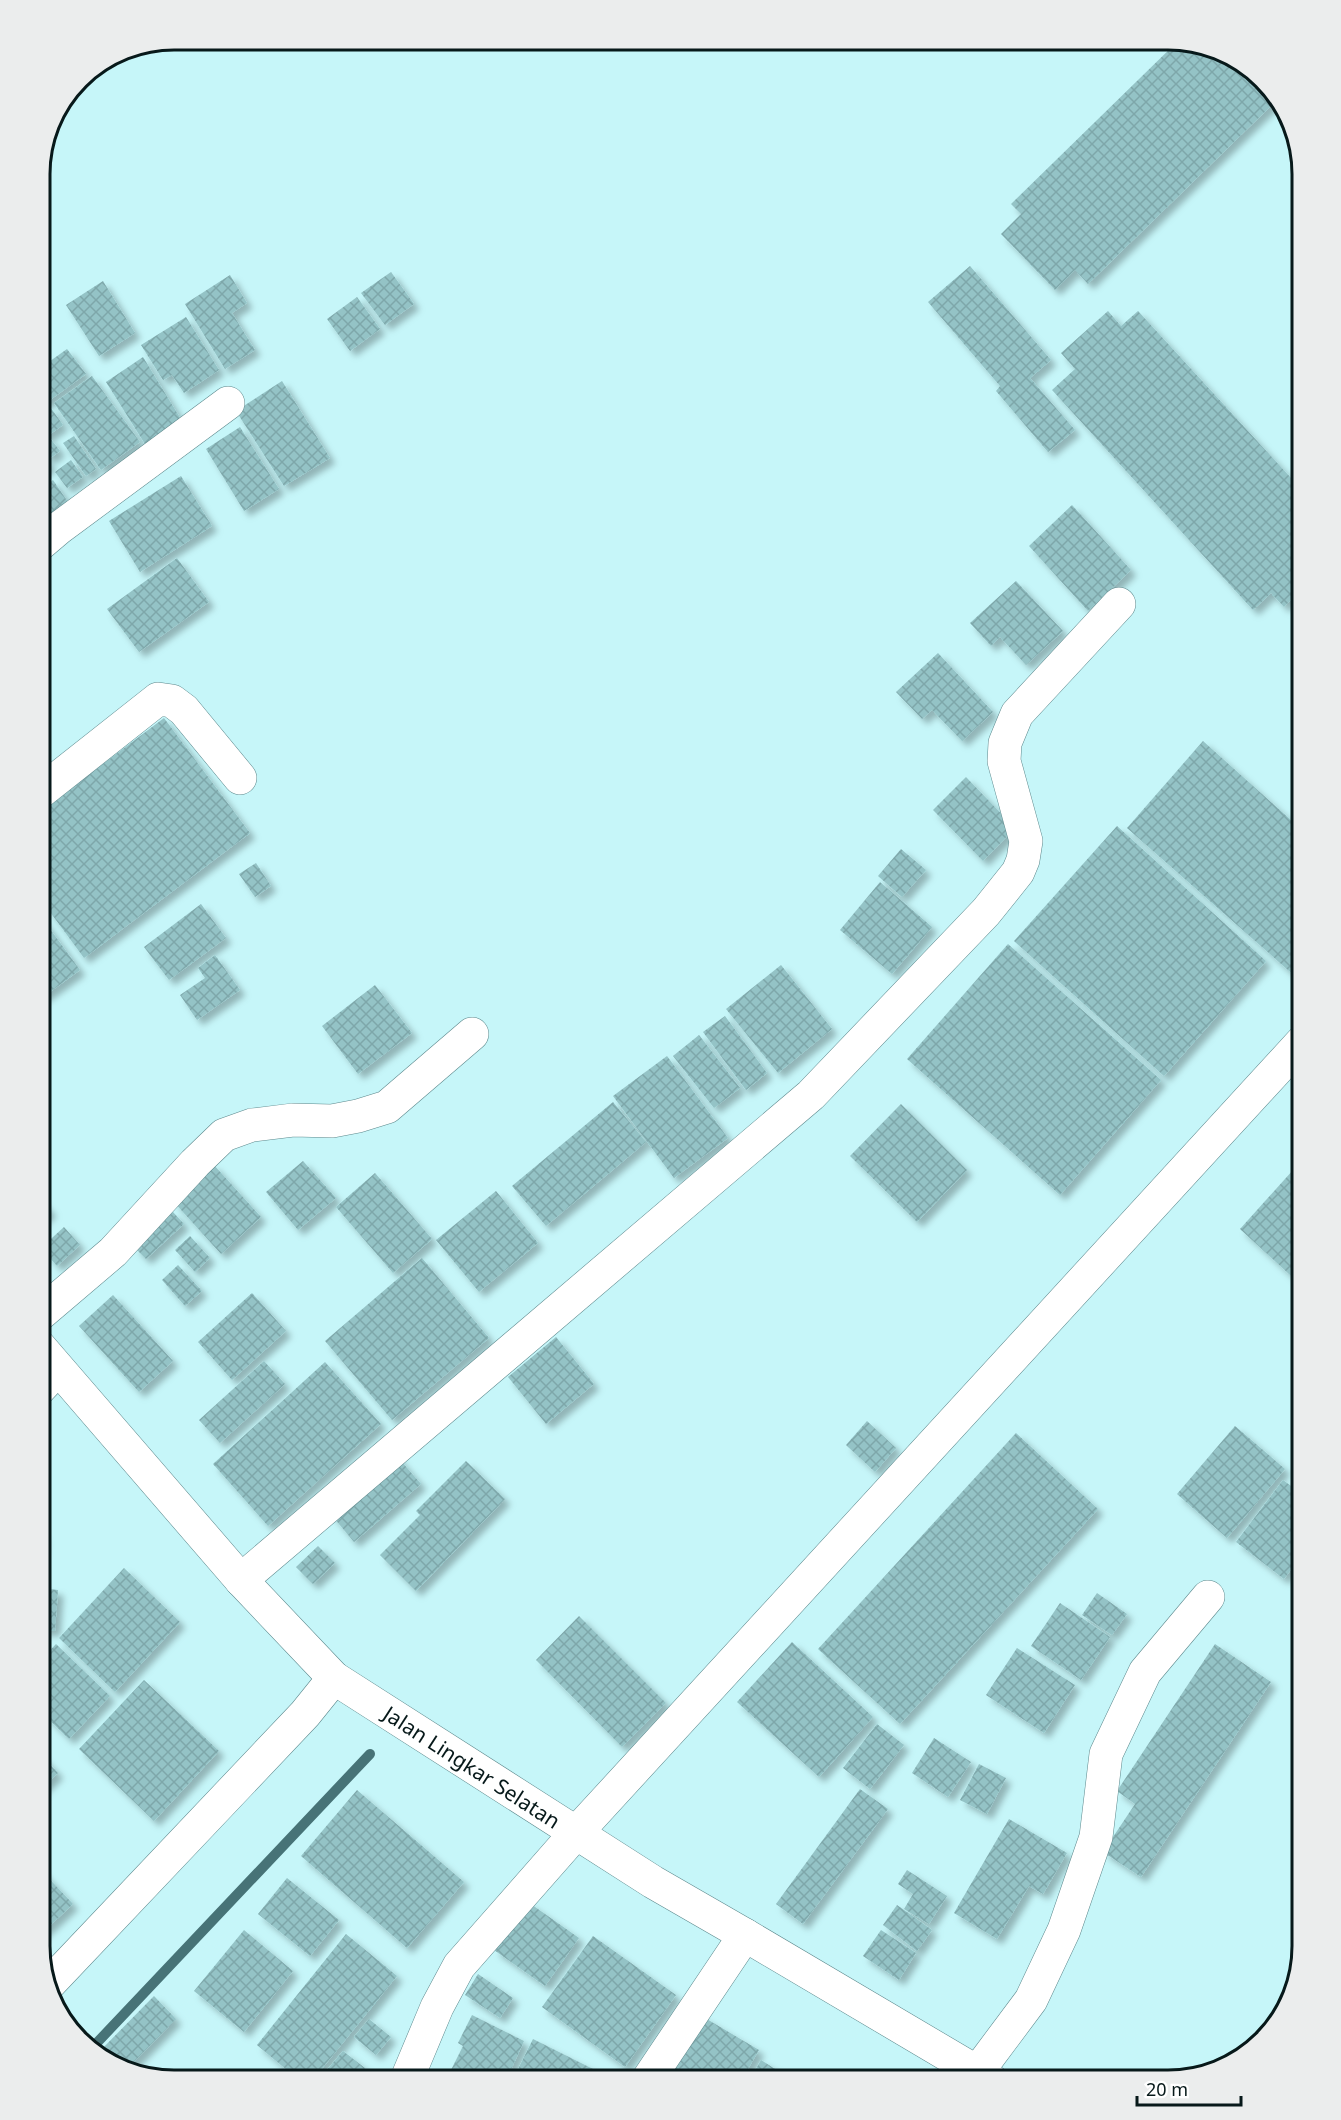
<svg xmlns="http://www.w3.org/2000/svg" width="1341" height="2120" font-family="'Noto Sans',sans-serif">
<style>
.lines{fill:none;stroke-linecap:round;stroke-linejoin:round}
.stream{stroke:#477377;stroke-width:10}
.building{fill:url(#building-cross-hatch);filter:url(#shadow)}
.minor-casing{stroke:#5c888c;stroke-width:34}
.highway-casing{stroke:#5c888c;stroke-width:34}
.minor{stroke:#fff;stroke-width:33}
.highway{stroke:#fff;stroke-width:33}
.labels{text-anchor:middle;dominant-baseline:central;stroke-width:5;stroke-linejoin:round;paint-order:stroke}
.street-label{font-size:21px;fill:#07191a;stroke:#fff}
.rim{fill:none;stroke:#07191a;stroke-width:3}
</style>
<defs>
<pattern id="building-cross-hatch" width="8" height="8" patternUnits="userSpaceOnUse" patternTransform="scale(1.5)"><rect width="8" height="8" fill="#94c3c6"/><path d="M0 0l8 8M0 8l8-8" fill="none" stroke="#7ea7aa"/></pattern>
<filter id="shadow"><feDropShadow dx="5.5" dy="5.5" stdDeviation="3" flood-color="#0004"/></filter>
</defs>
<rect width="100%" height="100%" fill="#c6f6f9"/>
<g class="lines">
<path class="stream" d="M91 2049 370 1754"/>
</g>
<g class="building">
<path d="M1179 40 1242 62 1276 101 1088 284 1075 270 1055 290 1001 234 1021 214 1011 204Z"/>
<path d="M970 266 1051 360 1030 378 1075 430 1048 452 996 391 1000 386 928 302Z"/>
<path d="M391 272 414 304 385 325 361 293Z"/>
<path d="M230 275 247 303 232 313 255 350 225 369 185 304Z"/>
<path d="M103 281 135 333 99 356 66 305Z"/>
<path d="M357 297 380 329 350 351 327 319Z"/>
<path d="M1108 311 1121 326 1138 311 1302 490V589L1284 607 1271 593 1253 610 1052 390 1075 369 1061 353Z"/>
<path d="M186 317 219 370 184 393 172 375 163 380 141 345Z"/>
<path d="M67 349 86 374 39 408V369Z"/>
<path d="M143 357 182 421 145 444 106 382Z"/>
<path d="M92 376 140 442 101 470 54 403Z"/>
<path d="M282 381 330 458 284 486 236 411Z"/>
<path d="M51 408 63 425 42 440 39 436V416Z"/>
<path d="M240 427 279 489 244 511 206 449Z"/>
<path d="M74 436 96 469 86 476 63 443Z"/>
<path d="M50 438 60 451 49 459 40 446Z"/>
<path d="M39 450 51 466 39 474Z"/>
<path d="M71 460 83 477 67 488 55 472Z"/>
<path d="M181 476 212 526 140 572 109 521Z"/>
<path d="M53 480 70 505 39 528V490Z"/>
<path d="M1072 505 1131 570 1088 611 1029 546Z"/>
<path d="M177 558 209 602 139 652 107 609Z"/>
<path d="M1016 581 1063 631 1026 665 1000 637 991 646 970 623Z"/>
<path d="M938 653 993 712 962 741 932 710 922 719 896 692Z"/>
<path d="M1302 658V678L1292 669Z"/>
<path d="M164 718 250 833 84 958 39 897V812Z"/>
<path d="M1203 741 1302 830V973L1297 978 1127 828Z"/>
<path d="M966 777 1015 828 983 861 933 810Z"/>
<path d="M1117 826 1266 961 1164 1076 1014 941Z"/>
<path d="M901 849 926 870 902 897 878 876Z"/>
<path d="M256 863 271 886 255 897 239 874Z"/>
<path d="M880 882 932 927 892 974 840 930Z"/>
<path d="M201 904 226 938 169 980 144 947Z"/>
<path d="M39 914 80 970 39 1000Z"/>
<path d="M1008 944 1161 1080 1060 1195 907 1059Z"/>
<path d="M215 955 240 990 197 1020 180 995 205 978 198 968Z"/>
<path d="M781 965 832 1029 778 1073 726 1009Z"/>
<path d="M375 985 412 1033 358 1074 322 1026Z"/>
<path d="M725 1016 767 1073 746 1090 703 1032Z"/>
<path d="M699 1035 740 1088 714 1108 673 1056Z"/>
<path d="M667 1056 728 1138 674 1178 613 1096Z"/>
<path d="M613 1102 646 1142 546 1226 512 1186Z"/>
<path d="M901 1104 967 1170 917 1222 850 1156Z"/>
<path d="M1302 1160V1286L1240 1229Z"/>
<path d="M303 1161 336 1198 298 1230 266 1192Z"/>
<path d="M213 1164 261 1217 221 1254 173 1201Z"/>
<path d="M375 1173 432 1239 393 1273 336 1207Z"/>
<path d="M496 1191 538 1243 479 1292 436 1240Z"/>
<path d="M39 1198 51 1211 39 1223Z"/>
<path d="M173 1212 184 1224 146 1259 134 1247Z"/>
<path d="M64 1227 80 1245 57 1266 41 1248Z"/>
<path d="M190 1236 210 1258 195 1272 175 1250Z"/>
<path d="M422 1258 489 1338 392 1420 325 1341Z"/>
<path d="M178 1265 202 1291 185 1306 162 1280Z"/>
<path d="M252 1293 286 1331 232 1380 198 1342Z"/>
<path d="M113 1295 173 1361 139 1392 79 1326Z"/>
<path d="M556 1337 594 1384 546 1424 508 1377Z"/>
<path d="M264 1361 285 1384 220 1443 199 1420Z"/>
<path d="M325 1362 381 1424 268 1526 213 1464Z"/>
<path d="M867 1421 896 1448 875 1472 846 1445Z"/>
<path d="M1235 1426 1285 1469 1227 1538 1177 1494Z"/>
<path d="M1016 1433 1098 1509 900 1724 818 1649Z"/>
<path d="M395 1454 421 1484 354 1542 329 1512Z"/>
<path d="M466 1461 505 1499 416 1591 380 1555 420 1515 416 1511Z"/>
<path d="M1283 1480 1302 1494V1555L1284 1579 1236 1542Z"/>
<path d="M39 1534 42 1535 41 1551H39Z"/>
<path d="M318 1546 335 1563 313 1584 296 1567Z"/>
<path d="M124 1568 180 1622 115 1692 59 1638Z"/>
<path d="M39 1588 58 1590 55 1631 39 1630Z"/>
<path d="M1097 1593 1127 1614 1112 1635 1082 1615Z"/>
<path d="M1060 1603 1110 1637 1081 1680 1031 1646Z"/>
<path d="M579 1616 666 1703 622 1747 536 1660Z"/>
<path d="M792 1642 873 1717 819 1777 737 1702Z"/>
<path d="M56 1644 110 1696 69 1739 39 1710V1662Z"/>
<path d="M1215 1644 1271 1682 1141 1877 1103 1852 1135 1804 1117 1791Z"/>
<path d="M1017 1648 1075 1685 1044 1733 986 1695Z"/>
<path d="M144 1680 219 1751 154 1821 79 1749Z"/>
<path d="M877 1724 904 1745 870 1789 843 1768Z"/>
<path d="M934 1738 971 1762 948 1797 912 1773Z"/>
<path d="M39 1753 58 1773 39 1792Z"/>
<path d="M979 1764 1006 1778 987 1814 960 1800Z"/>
<path d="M860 1789 888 1809 803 1924 776 1904Z"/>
<path d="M357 1790 464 1882 407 1948 301 1856Z"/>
<path d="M1009 1819 1067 1853 1043 1894 1029 1886 997 1939 954 1913Z"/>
<path d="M39 1868 73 1904 39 1936Z"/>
<path d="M907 1870 947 1896 929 1924 904 1909 913 1894 898 1884Z"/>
<path d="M287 1878 339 1920 310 1956 258 1914Z"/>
<path d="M528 1902 579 1938 545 1986 494 1950Z"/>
<path d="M897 1905 932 1930 917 1951 883 1925Z"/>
<path d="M244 1930 293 1971 244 2032 194 1991Z"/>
<path d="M881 1930 916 1953 899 1980 863 1956Z"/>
<path d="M346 1934 397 1976 312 2081H300L257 2045Z"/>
<path d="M593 1936 676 1995 625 2067 542 2007Z"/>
<path d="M478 1974 513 1998 500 2018 465 1995Z"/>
<path d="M154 1996 176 2019 128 2068 100 2059 96 2055Z"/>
<path d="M472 2015 524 2041 506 2081H458L448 2076 463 2046 458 2043Z"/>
<path d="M700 2015 759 2050 741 2081H662Z"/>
<path d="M369 2019 391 2037 376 2055 354 2037Z"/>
<path d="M533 2039 599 2072 595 2081H512Z"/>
<path d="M343 2051 365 2068 354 2081H338L326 2071Z"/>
<path d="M761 2060 794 2081H749Z"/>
</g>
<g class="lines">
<defs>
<g id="minor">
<path d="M39 545 59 528 228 403"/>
<path d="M39 793 158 699 172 701 184 710 240 778"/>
<path d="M39 1315 113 1252 195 1163 224 1135 252 1125 293 1120 332 1121 358 1116 387 1107 472 1034"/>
<path d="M39 1389 58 1369"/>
<path d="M241 1580 811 1095 986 912 1018 872 1023 860 1026 841 1004 761 1005 743 1017 714 1119 604"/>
<path d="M48 1985 305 1714 334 1678"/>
<path d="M978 2071 1031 2000 1064 1930 1096 1837 1106 1754 1145 1672 1208 1597"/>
<path d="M406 2081 437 2007 459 1966 575 1834 1302 1042"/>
<path d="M647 2081 745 1935"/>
</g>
<path id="highway" d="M39 1346 241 1580 334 1678 653 1882 745 1935 992 2081"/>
</defs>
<use href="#minor" class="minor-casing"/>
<use href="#highway" class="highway-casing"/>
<use href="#minor" class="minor"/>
<use href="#highway" class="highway"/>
</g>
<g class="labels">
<g class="street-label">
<text transform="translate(472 1767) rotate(33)">Jalan Lingkar Selatan</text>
</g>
</g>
<path d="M0 0H1341V2120H0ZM174 50H1168A124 124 0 0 1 1292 174V1946A124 124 0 0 1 1168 2070H174A124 124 0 0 1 50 1946V174A124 124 0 0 1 174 50Z" fill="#ebeded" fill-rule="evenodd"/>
<path class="rim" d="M174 50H1168A124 124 0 0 1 1292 174V1946A124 124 0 0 1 1168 2070H174A124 124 0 0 1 50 1946V174A124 124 0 0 1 174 50Z"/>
<path d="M1137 2096v9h104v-9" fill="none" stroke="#07191a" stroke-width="3"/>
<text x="1146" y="2096" font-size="18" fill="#07191a" stroke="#ffffff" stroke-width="4.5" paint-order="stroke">20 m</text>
</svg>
